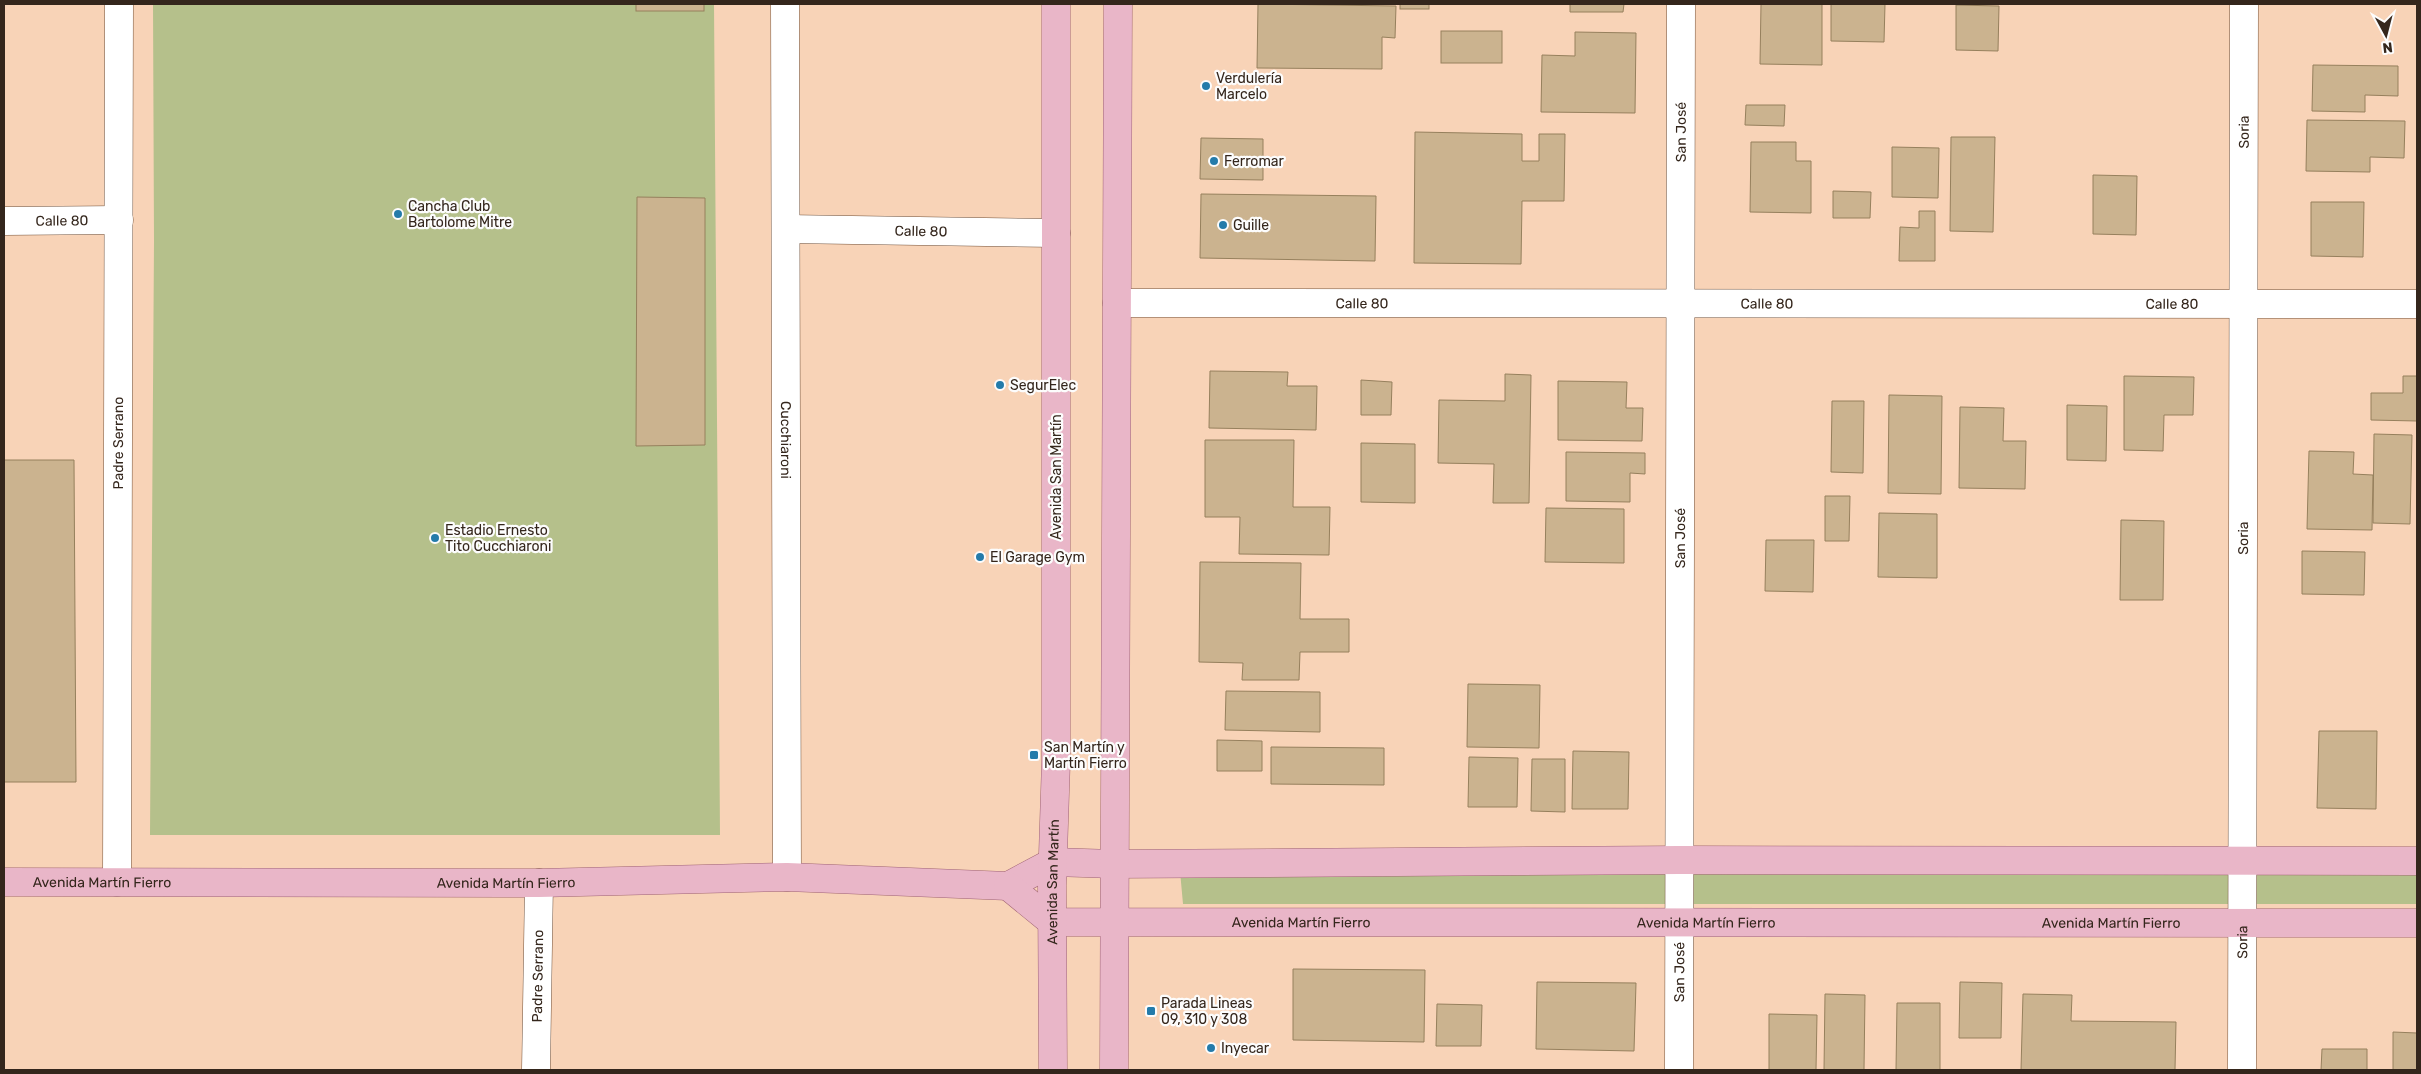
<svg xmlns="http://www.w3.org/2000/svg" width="2421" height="1074" font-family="Rubik,sans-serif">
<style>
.green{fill:#b5c08b}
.building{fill:#cbb38f;stroke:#96805d}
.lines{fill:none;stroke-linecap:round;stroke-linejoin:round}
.minor-casing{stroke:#71513a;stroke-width:29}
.major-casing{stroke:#a06474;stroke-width:29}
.minor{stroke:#fff;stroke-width:28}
.major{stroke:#e9b6c8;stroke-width:28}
.poi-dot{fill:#247baa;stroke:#fcfcfc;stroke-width:2}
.labels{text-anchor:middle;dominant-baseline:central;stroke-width:4.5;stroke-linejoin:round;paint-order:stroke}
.poi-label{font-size:14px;fill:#34261c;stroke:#fcfcfc;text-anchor:start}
.street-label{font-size:14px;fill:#34261c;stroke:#fcfcfc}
</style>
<rect width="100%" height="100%" fill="#f8d3b7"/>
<g class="green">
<path d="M153 4H714L720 835H150L154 242Z"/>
<path d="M1180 871 2417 874V904H1183Z"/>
</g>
<g class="building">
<rect x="636" y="4" width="68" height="7"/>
<path d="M1258 4 1396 6 1395 38 1382 37V69L1257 68Z"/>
<rect x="1400" y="4" width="29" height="5"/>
<path d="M1570 4H1624L1623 12H1570Z"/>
<path d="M1761 4H1822V65L1760 64Z"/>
<path d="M1831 4H1885L1884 42 1831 41Z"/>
<path d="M1956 5 1999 6 1998 51 1956 50Z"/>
<rect x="1441" y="31" width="61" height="32"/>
<path d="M1575 32 1636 33 1635 113 1541 112 1542 55 1575 56Z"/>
<path d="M2313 65 2398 66V96L2365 95V112L2312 111Z"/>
<path d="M1746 105H1785L1784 126 1745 125Z"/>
<path d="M2307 120 2405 121 2404 158 2370 157V172L2306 171Z"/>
<path d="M1415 132 1522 134V161H1539V134H1565L1564 201H1522L1521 264 1414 263Z"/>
<path d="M1951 137H1995L1993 232 1950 231Z"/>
<path d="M1201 138 1263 139V180L1200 179Z"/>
<path d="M1751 142H1796V161H1811V213L1750 212Z"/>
<path d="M1892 147 1939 148 1938 198 1892 197Z"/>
<path d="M2093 175 2137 176 2136 235 2093 234Z"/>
<path d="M1833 191 1871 192 1870 218H1833Z"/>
<path d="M1201 194 1376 196 1375 261 1200 258Z"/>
<path d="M637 197 705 198V445L636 446Z"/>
<path d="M2311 202H2364L2363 257 2311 256Z"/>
<path d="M1919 211H1935V261H1899L1900 227 1919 228Z"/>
<path d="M1210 371 1288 372 1287 386H1317L1316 430 1209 428Z"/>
<path d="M1505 374 1531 375 1529 503H1493L1494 464 1438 463 1439 400 1505 401Z"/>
<path d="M2124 376 2194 377 2193 415H2164L2163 451 2124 450Z"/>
<path d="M2403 376H2417V421L2371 420V393H2403Z"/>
<path d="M1361 380 1392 382 1391 415H1361Z"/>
<path d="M1558 381 1627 382 1626 408H1643L1642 441 1558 440Z"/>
<path d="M1889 395 1942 396 1941 494 1888 493Z"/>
<path d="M1832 401H1864L1863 473 1831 472Z"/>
<path d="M2067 405 2107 406 2106 461 2067 460Z"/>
<path d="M1960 407 2004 408 2003 441H2026L2025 489 1959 488Z"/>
<path d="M2374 434 2412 435 2410 524 2373 523Z"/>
<path d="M1205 440H1294L1293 507H1330L1329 555 1239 554 1240 517H1205Z"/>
<path d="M1361 443 1415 444V503L1361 502Z"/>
<path d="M2309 451 2354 452 2353 474 2373 475 2372 530 2307 529Z"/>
<path d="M1566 452 1645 453V474L1630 473V502L1566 501Z"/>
<path d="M4 460H74L76 782H4Z"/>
<path d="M1825 496H1850L1849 541H1825Z"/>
<path d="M1546 508 1624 509V563L1545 562Z"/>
<path d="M1879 513 1937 514V578L1878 577Z"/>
<path d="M2121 520 2164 521 2163 600H2120Z"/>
<path d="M1766 540H1814L1813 592 1765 591Z"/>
<path d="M2302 551 2365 552 2364 595 2302 594Z"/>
<path d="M1200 562 1301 563 1300 619H1349V652H1300L1299 680H1242L1243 663 1199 662Z"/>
<path d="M1468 684 1540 685 1539 748 1467 747Z"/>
<path d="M1226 691 1320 692V732L1225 730Z"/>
<path d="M2319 731H2377L2376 809 2317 808Z"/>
<path d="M1217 740 1262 741V771H1217Z"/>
<path d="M1271 747 1384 748V785L1271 784Z"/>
<path d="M1573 751 1629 752 1628 809H1572Z"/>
<path d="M1469 757 1518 758 1517 807H1468Z"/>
<path d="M1532 759H1565V812L1531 811Z"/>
<path d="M1293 969 1425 970 1424 1042 1293 1040Z"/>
<path d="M1537 982 1636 983 1634 1051 1536 1049Z"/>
<path d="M1960 982 2002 983 2001 1038H1959Z"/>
<path d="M1825 994 1865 995 1864 1070H1824Z"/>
<path d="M2023 994 2072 995 2071 1021 2176 1022 2175 1070H2021Z"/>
<path d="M1897 1003H1940V1070H1896Z"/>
<path d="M1437 1004 1482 1005 1481 1046H1436Z"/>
<path d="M1769 1014 1817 1015 1816 1070H1769Z"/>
<path d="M2393 1032 2417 1033V1070H2393Z"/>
<path d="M2322 1049H2367V1070H2321Z"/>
</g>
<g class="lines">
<defs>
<g id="minor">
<path id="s1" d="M785 4 787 877"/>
<path id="s2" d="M4 221 119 220"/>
<path id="s3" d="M786 229 1056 233"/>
<path id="s4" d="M1117 303 2417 304"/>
<path id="s5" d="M117 882 119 4"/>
<path id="s6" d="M536 1070 539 883"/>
<path id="s7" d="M1679 1070 1681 4"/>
<path id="s8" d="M2242 1070 2244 4"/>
</g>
<g id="major">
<path id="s9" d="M4 882 539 883 787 877 1008 886 1053 862 1114 864 1680 860 2417 861"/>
<path id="s10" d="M1008 886 1052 922 2417 923"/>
<path id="s11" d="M1053 1070 1052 885 1056 761V4"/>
<path d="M1114 1070 1118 4"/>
</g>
</defs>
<use href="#minor" class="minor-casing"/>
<use href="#major" class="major-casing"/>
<use href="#minor" class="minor"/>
<use href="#major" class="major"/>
</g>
<g class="poi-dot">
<circle cx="1206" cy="86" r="5"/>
<circle cx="1214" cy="161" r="5"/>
<circle cx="398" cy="214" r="5"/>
<circle cx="1223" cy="225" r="5"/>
<circle cx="1000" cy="385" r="5"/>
<circle cx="435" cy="538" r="5"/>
<circle cx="980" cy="557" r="5"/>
<rect x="1029" y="750" width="10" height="10" rx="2.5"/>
<rect x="1146" y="1006" width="10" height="10" rx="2.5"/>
<circle cx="1211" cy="1048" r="5"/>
</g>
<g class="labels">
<g class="poi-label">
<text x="1216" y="78">Verdulería<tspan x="1216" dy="16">Marcelo</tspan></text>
<text x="1224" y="161">Ferromar</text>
<text x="408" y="206">Cancha Club<tspan x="408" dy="16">Bartolome Mitre</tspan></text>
<text x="1233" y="225">Guille</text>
<text x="1010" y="385">SegurElec</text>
<text x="445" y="530">Estadio Ernesto<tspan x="445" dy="16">Tito Cucchiaroni</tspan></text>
<text x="990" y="557">El Garage Gym</text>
<text x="1044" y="747">San Martín y<tspan x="1044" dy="16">Martín Fierro</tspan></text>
<text x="1161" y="1003">Parada Lineas<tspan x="1161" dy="16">09, 310 y 308</tspan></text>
<text x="1221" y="1048">Inyecar</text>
</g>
<g class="street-label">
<text stroke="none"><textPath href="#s7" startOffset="938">San José</textPath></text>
<text stroke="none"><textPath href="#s8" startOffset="938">Soria</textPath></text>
<text stroke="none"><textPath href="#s2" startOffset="58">Calle 80</textPath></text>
<text stroke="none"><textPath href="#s3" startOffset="135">Calle 80</textPath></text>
<text stroke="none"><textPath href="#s4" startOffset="245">Calle 80</textPath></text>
<text stroke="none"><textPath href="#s4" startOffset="650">Calle 80</textPath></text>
<text stroke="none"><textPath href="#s4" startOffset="1055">Calle 80</textPath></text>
<text stroke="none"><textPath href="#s1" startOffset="436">Cucchiaroni</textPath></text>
<text stroke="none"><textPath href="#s5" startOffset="439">Padre Serrano</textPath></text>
<text transform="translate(1056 477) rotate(-90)">Avenida San Martín</text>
<text stroke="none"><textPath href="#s7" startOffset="532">San José</textPath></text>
<text stroke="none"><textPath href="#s8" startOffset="532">Soria</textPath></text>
<text stroke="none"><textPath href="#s9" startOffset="98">Avenida Martín Fierro</textPath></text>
<text stroke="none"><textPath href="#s11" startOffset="188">Avenida San Martín</textPath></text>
<text stroke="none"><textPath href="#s9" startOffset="502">Avenida Martín Fierro</textPath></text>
<text stroke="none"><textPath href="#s10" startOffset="306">Avenida Martín Fierro</textPath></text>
<text stroke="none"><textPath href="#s10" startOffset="711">Avenida Martín Fierro</textPath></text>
<text stroke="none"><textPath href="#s10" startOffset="1116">Avenida Martín Fierro</textPath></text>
<text stroke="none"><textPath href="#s8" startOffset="128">Soria</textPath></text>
<text stroke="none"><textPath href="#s7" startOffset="98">San José</textPath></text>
<text stroke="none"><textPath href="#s6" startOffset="94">Padre Serrano</textPath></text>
</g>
</g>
<rect width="2421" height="1074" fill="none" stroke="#34261c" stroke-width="10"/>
<g transform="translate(2386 35) rotate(173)" stroke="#fcfcfc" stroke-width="4" paint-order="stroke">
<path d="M0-4L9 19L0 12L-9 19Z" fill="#34261c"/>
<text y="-8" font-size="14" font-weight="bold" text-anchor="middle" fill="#34261c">N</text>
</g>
</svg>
